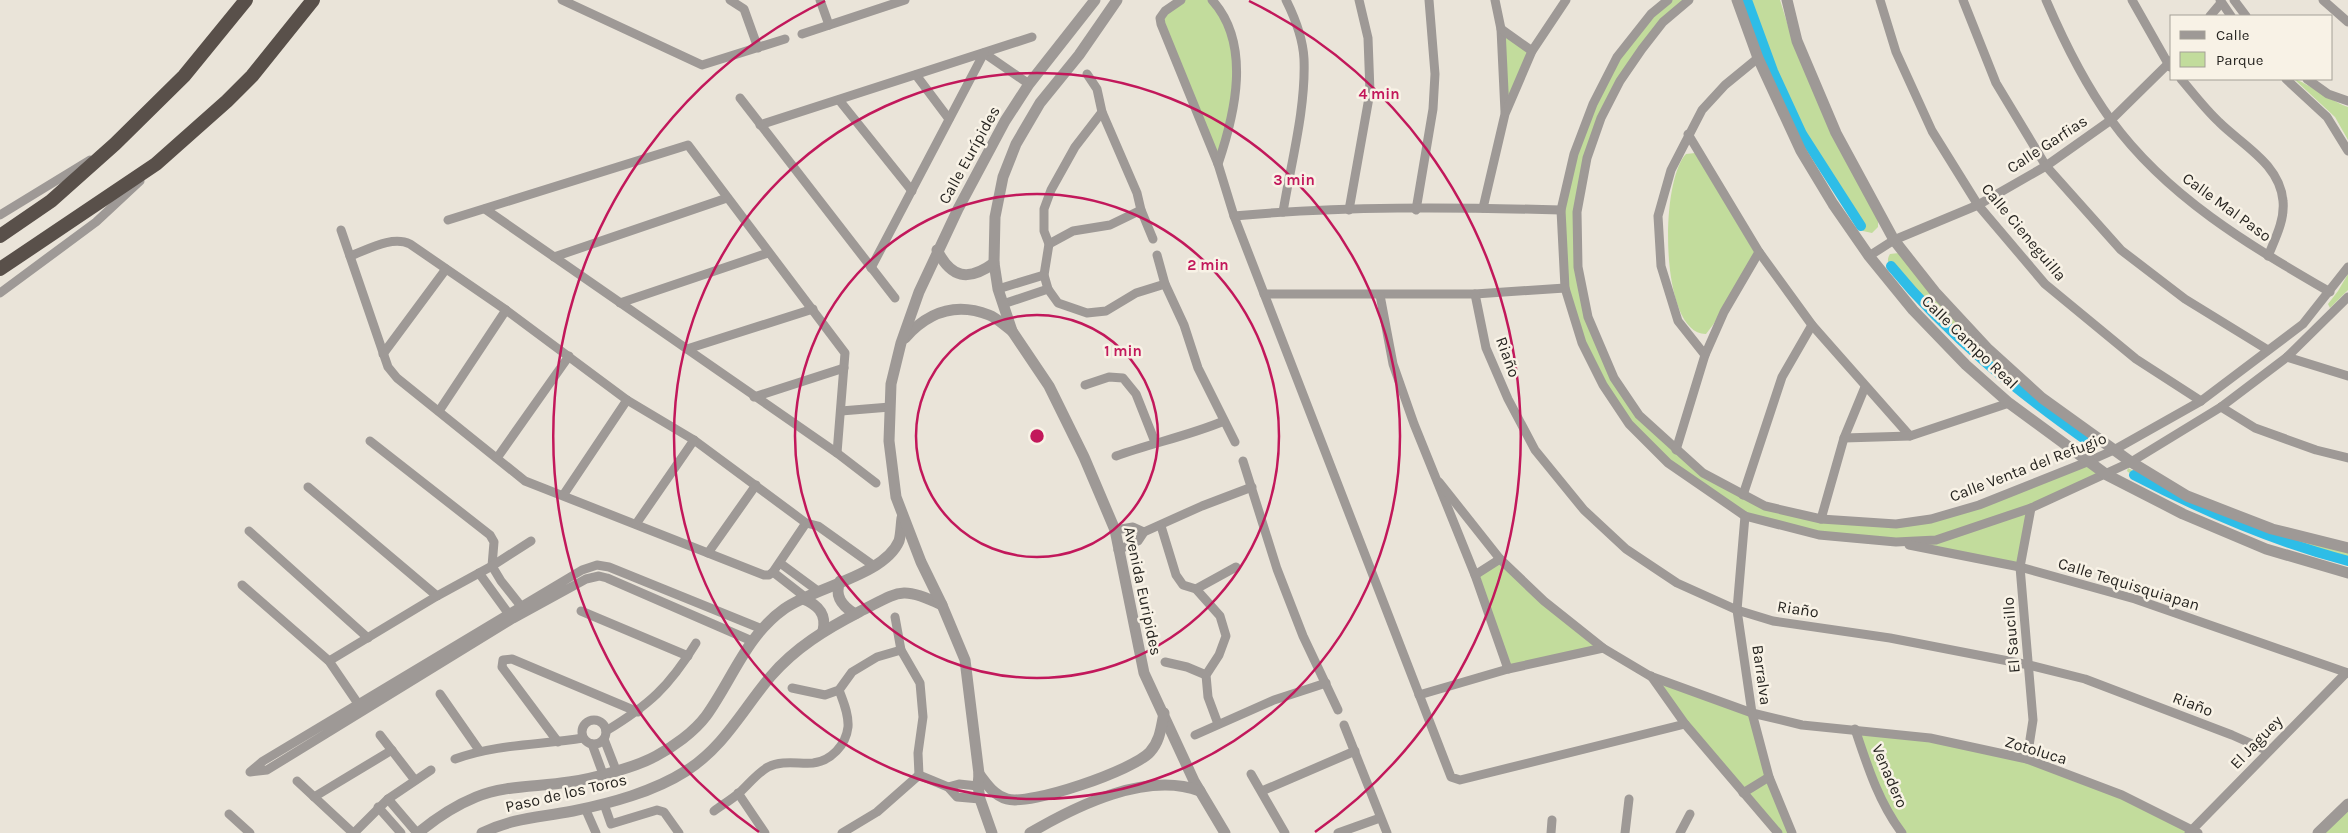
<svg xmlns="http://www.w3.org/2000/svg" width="2348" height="833" font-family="Karla,sans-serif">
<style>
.green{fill:#c2dc9c}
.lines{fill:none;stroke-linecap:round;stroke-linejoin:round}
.canal{stroke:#2ebde7;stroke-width:10}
.minor{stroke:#9e9996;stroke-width:9}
.tertiary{stroke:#9e9996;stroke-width:11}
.trunk{stroke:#59504a;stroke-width:14}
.ring{fill:none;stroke:#c2185b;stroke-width:2.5}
.labels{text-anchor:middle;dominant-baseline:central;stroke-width:5;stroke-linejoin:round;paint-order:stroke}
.street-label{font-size:16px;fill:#272521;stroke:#f8f2e6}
.centre{fill:#c2185b;stroke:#f8f2e6;stroke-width:2.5}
.ring-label{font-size:15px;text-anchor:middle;font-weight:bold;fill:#c2185b;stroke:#f8f2e6;stroke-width:5;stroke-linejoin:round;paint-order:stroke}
</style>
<rect width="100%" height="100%" fill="#eae4d9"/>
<g class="green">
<path d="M1181 0H1212L1232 34 1237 79 1218 164 1161 24 1165 11Z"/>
<path d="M1668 0H1689L1663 22 1601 118 1577 212 1578 267 1588 317 1614 378 1639 415 1676 450 1743 495 1821 519 1896 524 1931 519 2087 462 2106 475 2031 508 2020 567 1897 542 1819 535 1745 516 1692 482 1629 424 1582 343 1565 288 1561 210 1574 154 1617 57Z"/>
<path d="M1743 0H1780L1794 45 1878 218V227L1872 233 1863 231 1857 225 1801 134Z"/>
<path d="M1501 29 1532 51 1505 114Z"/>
<path d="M2294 79C2300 79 2335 103 2348 107V140L2335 117Z"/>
<path d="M1695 153 1755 253C1738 279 1726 310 1706 334 1660 335 1659 182 1686 154Z"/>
<path d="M1899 253 1949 314 2097 444 2096 447H2091C2025 399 1958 352 1906 289 1899 280 1882 266 1890 254Z"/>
<path d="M2348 274V290L2330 308 2328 304 2338 291Z"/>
<path d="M2128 468 2184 497 2348 551V563C2294 549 2242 528 2191 505 2169 496 2145 487 2127 471Z"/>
<path d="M1500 559 1603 648 1508 669 1475 575Z"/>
<path d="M1650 676 1752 713 1792 833H1778Z"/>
<path d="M1855 729 2027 759 2122 795 2189 833H1902L1894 823Z"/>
<path d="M2348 804V833H2318Z"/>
</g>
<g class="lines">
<g class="canal">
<path d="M1747 0 1773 71 1802 134 1861 226"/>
<path d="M1891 266C1949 337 2019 393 2093 445"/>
<path d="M2134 475C2203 511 2272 541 2348 561"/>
</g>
<g class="minor">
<path d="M562 0 702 65 785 39"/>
<path d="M730 0 744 9 758 48"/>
<path d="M820 0 829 25"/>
<path d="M1181 0 1165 11 1160 18 1161 24 1218 164 1234 216 1451 777 1460 780 1685 724"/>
<path d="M1212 0C1252 44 1235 114 1218 164"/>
<path d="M1495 0 1501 29 1505 112"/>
<path d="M1668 0 1651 14 1617 57 1593 104 1574 154 1561 210 1565 288 1582 343 1603 385 1629 424 1668 463 1745 516 1819 535 1896 542 1936 540 2031 508 2131 462 2221 407 2287 357 2348 297"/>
<path d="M1689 0 1663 22 1642 49 1620 81 1601 118 1587 158 1577 212 1578 267 1588 317 1614 378 1639 415 1703 473 1765 506 1821 519 1896 524 1931 519 1979 505 2087 462 2114 450 2201 401 2303 324 2348 267"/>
<path d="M1880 0 1896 52 1932 131 1978 205 2045 284 2136 359 2201 401"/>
<path d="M1963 0 1996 83 2046 166 2121 250 2185 299 2268 350"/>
<path d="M2046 0C2064 42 2084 83 2111 120 2167 197 2249 245 2330 292"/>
<path d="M2132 0 2170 67"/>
<path d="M2220 0 2231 16"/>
<path d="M2234 0 2246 16"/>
<path d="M2323 0 2348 22"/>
<path d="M2210 16 2221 3"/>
<path d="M1501 29 1532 51"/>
<path d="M802 34 905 0"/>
<path d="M984 53 1029 84"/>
<path d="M1087 74 1097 89 1102 112 1137 193 1141 210 1153 239"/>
<path d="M916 75 949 119"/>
<path d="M2181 79C2193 93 2205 109 2219 122 2242 145 2280 164 2283 201 2285 220 2275 239 2268 256"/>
<path d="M2286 79 2327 117 2348 151"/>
<path d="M2307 79 2328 94 2348 101"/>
<path d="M740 98 895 298"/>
<path d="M839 100 912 191"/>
<path d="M1102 112 1075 147 1051 190 1044 209V231L1049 244 1044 275 1048 289 1058 303 1087 313 1106 311 1136 293 1165 284"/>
<path d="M760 125 1032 37"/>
<path d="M1688 134 1759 252 1812 325 1910 436"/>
<path d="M1483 208 1505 114 1532 51 1566 0"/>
<path d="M485 209 837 453 876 483"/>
<path d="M1349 210 1370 92 1368 38 1359 0"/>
<path d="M1416 210 1433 109 1435 74 1429 0"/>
<path d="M1283 212C1291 163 1306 108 1304 59 1303 39 1295 18 1286 0"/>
<path d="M0 215 90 160"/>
<path d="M1234 216C1342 206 1452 207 1561 210"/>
<path d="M448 220 688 145 845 353 837 453"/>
<path d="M341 230 388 367 397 378 525 481 764 575H769L773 572 806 523"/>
<path d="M1049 244 1073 231 1110 225 1141 210"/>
<path d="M1157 255 1165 284 1184 325 1198 368 1235 442"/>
<path d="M350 256C367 250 392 235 410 244L506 310 627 400 694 440 806 523 818 526 874 566"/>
<path d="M1869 256 1894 240 1978 205 2046 166 2111 120 2172 60"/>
<path d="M554 257 727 198"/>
<path d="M871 268 984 53"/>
<path d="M998 289 1044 275"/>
<path d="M0 293 96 222 140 181"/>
<path d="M1264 294H1475L1565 288"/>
<path d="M1475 294 1486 348 1508 399 1535 450 1584 510 1626 549 1677 583 1737 610 1773 621 1890 638 2029 665 2085 679 2232 735 2268 751"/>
<path d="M1380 295 1393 364 1414 424 1475 575 1508 669"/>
<path d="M620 303 768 253"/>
<path d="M1003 304 1048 289"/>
<path d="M687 349 813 309"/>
<path d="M383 354 446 269"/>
<path d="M1705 355 1678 321 1661 266 1658 216 1671 170 1702 110 1725 85 1758 58"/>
<path d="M2287 357 2348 376"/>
<path d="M1085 385 1109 377 1123 378 1136 394 1155 442"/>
<path d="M754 397 844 368"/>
<path d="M2221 407 2255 428 2316 450 2348 458"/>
<path d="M439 411 506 310"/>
<path d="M841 411 890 407"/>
<path d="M1844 438 1910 436 2009 403"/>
<path d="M370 441 490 535 494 542 492 566 501 581 524 610"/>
<path d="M1676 450 1705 355 1724 312 1759 252"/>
<path d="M1116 456C1152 443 1188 436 1224 421"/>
<path d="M497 458 569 356"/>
<path d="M1243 461 1277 569 1303 636 1338 710"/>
<path d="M1439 482 1500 559 1544 601 1603 648 1650 676 1752 713 1802 725 1930 738 2027 759 2122 795 2198 833"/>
<path d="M308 487 437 596"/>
<path d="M564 494 627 400"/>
<path d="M1743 495 1782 377 1812 325"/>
<path d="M1745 516 1737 610 1752 713 1769 777 1792 833"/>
<path d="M1821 519 1844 438 1865 387"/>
<path d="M636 524 694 440"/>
<path d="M1161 526 1176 575 1183 585 1196 589 1220 616 1226 636 1219 655 1206 675 1208 697 1218 724"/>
<path d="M1115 530 1133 527 1144 532"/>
<path d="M249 531 368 638"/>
<path d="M1909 545 2020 567 2135 599 2348 673"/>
<path d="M1118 550 1138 541 1144 532 1202 506 1252 487"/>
<path d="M708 553 756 485"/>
<path d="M780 563 818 591"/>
<path d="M773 572 805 597"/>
<path d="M479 573 511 617"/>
<path d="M1475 575 1500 559"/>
<path d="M242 585 329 661 361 708"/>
<path d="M1196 589 1236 567"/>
<path d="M581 611 688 656"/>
<path d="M895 617 901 650 920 683 923 717 918 753 919 775"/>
<path d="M752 641 607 578 599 576 586 579 513 619 267 770 250 772 263 761 582 570 597 565 609 567 762 629"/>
<path d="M329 661 437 596 492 566 531 541"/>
<path d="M1165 662 1187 667 1206 675"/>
<path d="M1651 676 1685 724 1778 833"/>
<path d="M792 688 825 695 839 690 852 672 877 657 901 650"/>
<path d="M440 694 479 750"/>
<path d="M1419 695 1508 669 1603 648"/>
<circle cx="594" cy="732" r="12"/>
<path d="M1344 725 1387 833"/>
<path d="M1855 729C1867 765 1879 803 1902 833"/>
<path d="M606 731C649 705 669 687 696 643"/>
<path d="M380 735 414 779"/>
<path d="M1195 735 1274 700 1326 683"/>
<path d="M604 739 616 770"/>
<path d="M558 742 502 667 503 660 512 659 638 712"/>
<path d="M592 744 603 774"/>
<path d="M455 759C497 744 539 745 583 738"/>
<path d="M2027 759 2033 720 2020 567 2031 508"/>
<path d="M1251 774 1285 833"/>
<path d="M919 775 948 787 957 797 980 799"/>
<path d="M297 781 353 833"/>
<path d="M948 787 959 784 978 786"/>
<path d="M1262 791 1355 751"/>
<path d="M738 793 765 833"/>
<path d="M1743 793 1769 777"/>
<path d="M314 797 392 750"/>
<path d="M388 799 417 833"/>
<path d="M604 804 611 824 657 810 664 812 679 833"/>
<path d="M378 807 401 833"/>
<path d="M585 808 596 833"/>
<path d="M714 811C722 805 731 800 739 793 748 785 757 773 768 767 782 760 798 764 813 763 831 761 846 745 848 727 849 714 843 701 839 690"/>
<path d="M229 814 250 833"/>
<path d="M354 833 388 799 431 770"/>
<path d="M842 833 877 812 919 775"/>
<path d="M1338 833 1380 818"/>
<path d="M1551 833 1552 820"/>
<path d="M1625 833 1629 799"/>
<path d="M1680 833 1690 814"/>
<path d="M2189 833 2346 673"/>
</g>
<g class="tertiary">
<path d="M1117 0 1079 55 1040 103 1016 144 1003 177 995 217 994 263 998 289 1012 331 1049 386 1084 457 1115 530 1144 673 1194 781 1225 833"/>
<path d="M1737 0 1758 58 1801 151 1833 204 1869 256 1913 310 1966 365 2009 403 2107 475 2183 514 2266 549 2348 573"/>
<path d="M1787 0 1797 41 1836 133 1894 240 1935 292 1987 348 2042 398 2131 462 2187 496 2272 529 2348 548"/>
<path d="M937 250C951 278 968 282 994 263"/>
<path d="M905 338C928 312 956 302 989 315 997 318 1005 326 1012 331"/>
<path d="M840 581C834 596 842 606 855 614"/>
<path d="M801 598C817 604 827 613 823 631"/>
<path d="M979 774C987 785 994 795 1007 799 1030 806 1134 770 1150 752 1160 741 1161 728 1164 713"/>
<path d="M418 833C436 818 454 806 476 797 505 785 538 787 569 782 592 779 636 767 656 756 673 747 694 732 706 716 732 680 746 636 784 609 814 587 884 576 899 541 901 534 901 525 902 518"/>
<path d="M482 833C516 817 537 818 573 811 611 803 653 792 686 771 724 747 743 709 771 676 795 648 826 629 859 612 899 592 900 585 942 605"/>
<path d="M992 833 980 799 978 786 979 774 965 660 942 605 921 562 896 497 889 441 891 384 901 343 919 292 958 209 1005 121 1029 84 1095 0"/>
<path d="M1030 833C1076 806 1146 771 1200 791"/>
<path d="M2318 833 2348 804"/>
</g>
<g class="trunk">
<path d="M0 236 51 201 115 144 184 76 246 0"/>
<path d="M0 269 156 164 227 101 252 76 313 0"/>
</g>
</g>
<g class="ring">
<circle cx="1037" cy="436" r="121"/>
<circle cx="1037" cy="436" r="242"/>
<circle cx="1037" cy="436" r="363"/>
<path d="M759 832A484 484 0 0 1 825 1M1249 1A484 484 0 0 1 1315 832"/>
</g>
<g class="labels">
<g class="street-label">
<text transform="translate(2047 144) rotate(-33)">Calle Garfias</text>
<text transform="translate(969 155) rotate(-61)">Calle Eurípides</text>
<text transform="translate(2227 207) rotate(36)">Calle Mal Paso</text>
<text transform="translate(2024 232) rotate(50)">Calle Cieneguilla</text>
<text transform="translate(1970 342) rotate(44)">Calle Campo Real</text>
<text transform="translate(1508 357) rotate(70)">Riaño</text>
<text transform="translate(2028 467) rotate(-21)">Calle Venta del Refugio</text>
<text transform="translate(2129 584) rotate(17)">Calle Tequisquiapan</text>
<text transform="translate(1143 591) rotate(78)">Avenida Euripides</text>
<text transform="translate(1798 609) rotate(9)">Riaño</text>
<text transform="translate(2011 635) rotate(-95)">El Saucillo</text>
<text transform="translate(1762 675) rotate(82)">Barralva</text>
<text transform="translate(2193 704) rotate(21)">Riaño</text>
<text transform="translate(2256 742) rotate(-46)">El Jaguey</text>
<text transform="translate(2036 750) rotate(17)">Zotoluca</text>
<text transform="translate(1890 776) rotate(67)">Venadero</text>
<text transform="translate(566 793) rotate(-13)">Paso de los Toros</text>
</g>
</g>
<circle cx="1037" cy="436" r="8" class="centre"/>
<g class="ring-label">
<text x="1379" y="99">4 min</text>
<text x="1294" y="185">3 min</text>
<text x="1208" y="270">2 min</text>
<text x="1123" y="356">1 min</text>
</g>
<rect x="2170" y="15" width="162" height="65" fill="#f8f2e6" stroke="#a4a097"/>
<rect x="2180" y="31" width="25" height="8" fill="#9e9996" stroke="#a4a097"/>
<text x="2216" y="40" font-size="15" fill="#272521">Calle</text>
<rect x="2180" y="52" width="25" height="15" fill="#c2dc9c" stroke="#a4a097"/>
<text x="2216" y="65" font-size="15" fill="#272521">Parque</text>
</svg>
